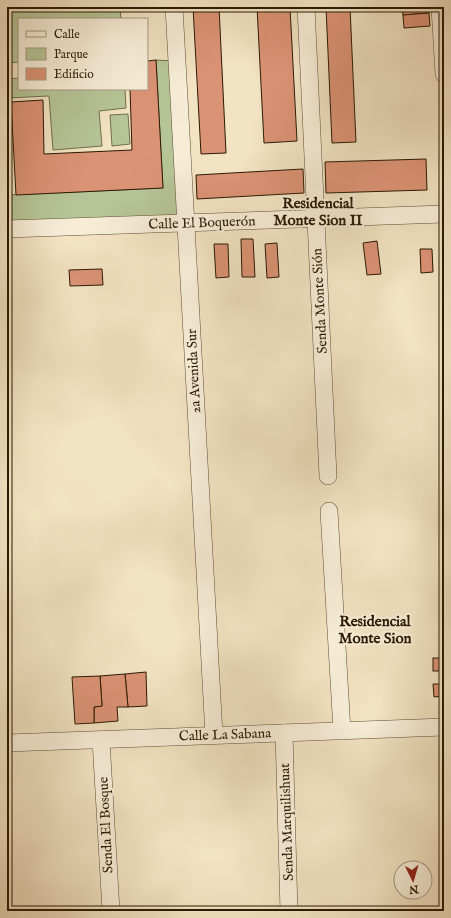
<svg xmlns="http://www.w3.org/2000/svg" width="451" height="918" font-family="'IM FELL English',serif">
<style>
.green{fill:#b6c597;stroke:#706f4e}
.building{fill:#db9375;stroke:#2b1904}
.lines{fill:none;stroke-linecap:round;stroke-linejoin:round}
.street-casing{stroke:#5d4c34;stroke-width:18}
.street{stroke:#f7edd7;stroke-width:17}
.labels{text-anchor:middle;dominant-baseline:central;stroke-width:4;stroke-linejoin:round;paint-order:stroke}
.street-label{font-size:14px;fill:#2b1904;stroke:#f7edd7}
.neighbourhood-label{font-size:15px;font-weight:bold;fill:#2b1904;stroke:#f7edd7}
</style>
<rect width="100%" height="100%" fill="#f2e3c2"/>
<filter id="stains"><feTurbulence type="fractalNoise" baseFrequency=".005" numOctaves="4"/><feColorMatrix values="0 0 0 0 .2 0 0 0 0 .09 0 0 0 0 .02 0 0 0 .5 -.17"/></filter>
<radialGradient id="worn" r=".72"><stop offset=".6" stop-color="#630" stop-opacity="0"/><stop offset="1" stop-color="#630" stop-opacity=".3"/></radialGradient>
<g class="green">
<path d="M7 7H120L121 19H19V62L7 63Z"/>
<path d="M156 60 173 61 180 218 7 223V195L163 188Z"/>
<path d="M19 78V89H125L126 108 99 111 102 146 53 150 49 96 7 98V79Z"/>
<path d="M128 114 130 144 112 146 110 115Z"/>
</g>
<g class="building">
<path d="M193 7H219L226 153 201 154Z"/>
<path d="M257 7H290L297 141 264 143Z"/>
<path d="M326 7H350L356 142 332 143Z"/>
<path d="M402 7H429V13L403 15Z"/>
<path d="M429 13 430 26 404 28 403 15Z"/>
<path d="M156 60 163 188 16 195 11 102 43 100 44 154 132 150 130 89H147V61Z"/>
<path d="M426 159 427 190 326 193 325 162Z"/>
<path d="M303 169 304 193 197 199 196 175Z"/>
<path d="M241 239H253L255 277H242Z"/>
<path d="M377 241 381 274 367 275 363 243Z"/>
<path d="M277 243 279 277 267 278 265 244Z"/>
<path d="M214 244H228L229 277 216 278Z"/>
<path d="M420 249H432L433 272 421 273Z"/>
<path d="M102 269 103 285 70 286 69 270Z"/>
<rect x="433" y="658" width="11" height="13"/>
<path d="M146 672 147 706 128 707 125 674Z"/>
<path d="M125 674 128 707H117L118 721 94 723V707L102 706 100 676Z"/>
<path d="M100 676 102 706 94 707V723L75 724 72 677Z"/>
<path d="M433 684H444V696L434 697Z"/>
</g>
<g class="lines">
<defs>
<g id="street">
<path d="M174 7 214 735"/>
<path d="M306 7 328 476"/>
<path d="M440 7 444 74"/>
<path d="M7 229 444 214"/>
<path d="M329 511 342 731"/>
<path d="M284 733 289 911"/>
<path d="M101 740 111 911"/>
<path d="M7 743 444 727"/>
</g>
</defs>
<use href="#street" class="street-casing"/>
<use href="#street" class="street"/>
</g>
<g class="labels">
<g class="street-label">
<text transform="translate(202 223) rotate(-2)">Calle El Boquerón</text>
<text transform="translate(320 301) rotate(-93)">Senda Monte Sión</text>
<text transform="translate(194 371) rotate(-93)">2a Avenida Sur</text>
<text transform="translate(225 735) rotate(-2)">Calle La Sabana</text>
<text transform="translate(287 822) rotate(-92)">Senda Marquilishuat</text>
<text transform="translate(106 825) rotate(-93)">Senda El Bosque</text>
</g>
<g class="neighbourhood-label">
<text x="318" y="203">Residencial<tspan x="318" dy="17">Monte Sion II</tspan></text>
<text x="375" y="621">Residencial<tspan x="375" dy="17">Monte Sion</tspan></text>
</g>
</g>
<rect width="451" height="918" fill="none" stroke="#f2e3c2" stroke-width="24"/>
<rect x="8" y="8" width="435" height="902" fill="none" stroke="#2b1904" stroke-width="2"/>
<rect x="12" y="12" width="427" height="894" fill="none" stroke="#2b1904"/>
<rect x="18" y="18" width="130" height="72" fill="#f7edd7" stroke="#a59883"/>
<rect x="26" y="31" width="20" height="6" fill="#f7edd7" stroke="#a59883"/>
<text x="54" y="38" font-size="12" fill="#2b1904">Calle</text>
<rect x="26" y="48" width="20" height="12" fill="#b6c597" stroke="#a59883"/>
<text x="54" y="58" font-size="12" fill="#2b1904">Parque</text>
<rect x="26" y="68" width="20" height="12" fill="#db9375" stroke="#a59883"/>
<text x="54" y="78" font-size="12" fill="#2b1904">Edificio</text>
<g transform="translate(413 880) rotate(175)"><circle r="19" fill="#f7edd7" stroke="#a59883"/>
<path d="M0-3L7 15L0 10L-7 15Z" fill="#8f2418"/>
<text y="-6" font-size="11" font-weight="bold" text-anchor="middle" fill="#2b1904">N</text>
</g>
<rect width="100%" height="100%" filter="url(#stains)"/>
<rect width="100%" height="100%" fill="url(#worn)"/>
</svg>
